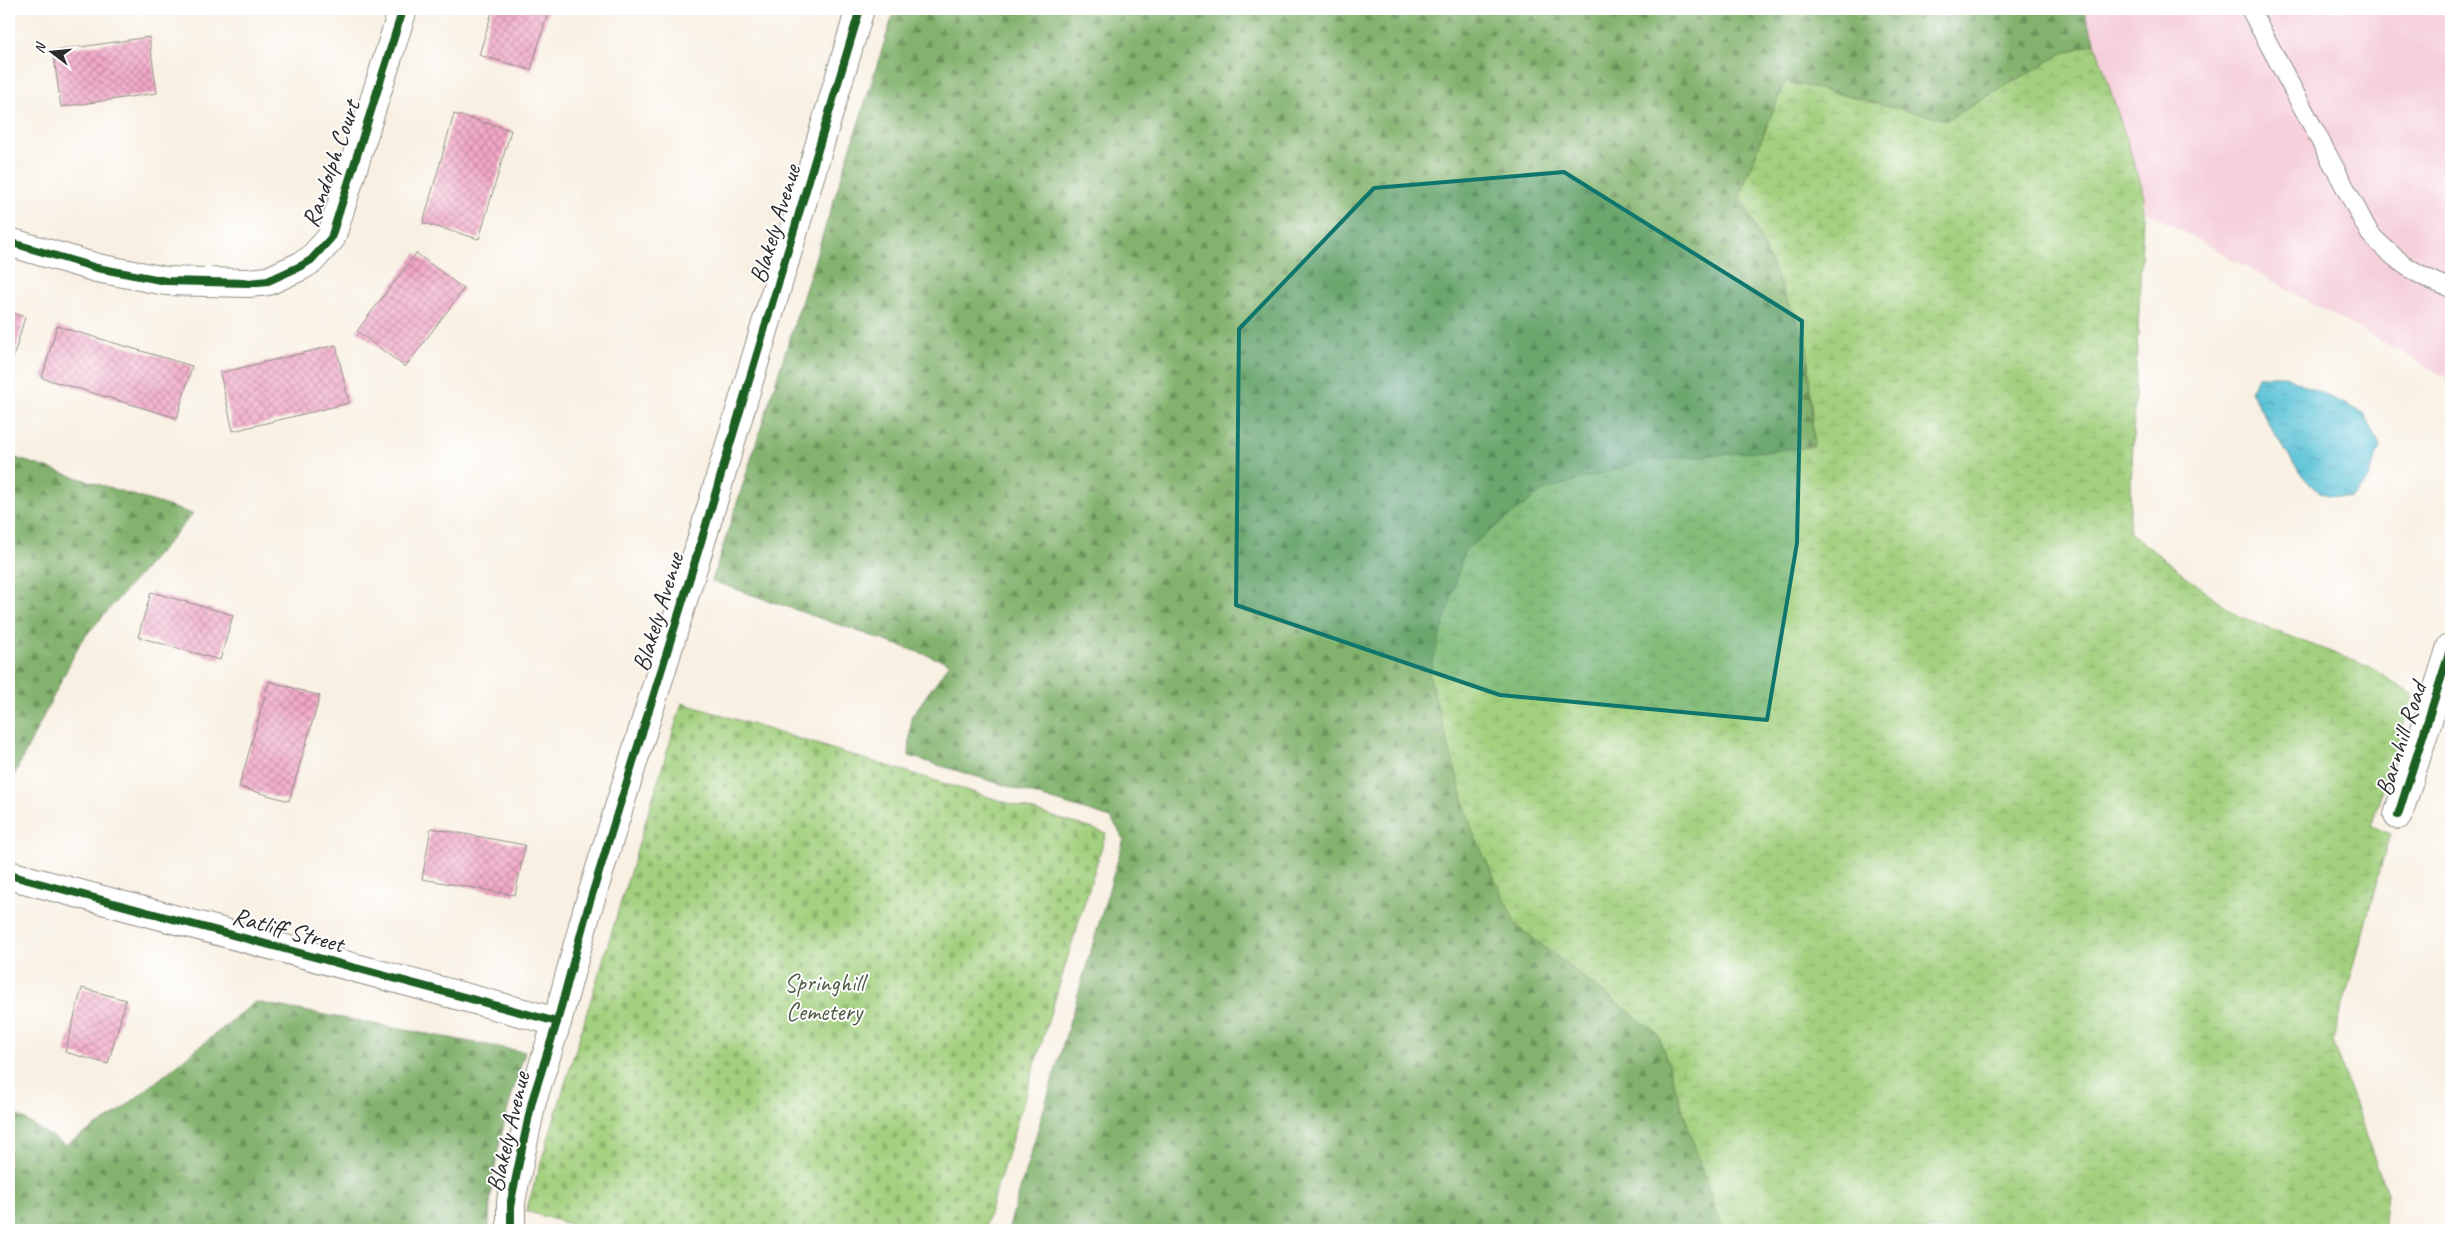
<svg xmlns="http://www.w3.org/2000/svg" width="2460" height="1239" font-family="Caveat,sans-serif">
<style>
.built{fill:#f5cfda}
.forest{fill:url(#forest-firs);stroke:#566e4c}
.wetland{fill:url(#wetland-marsh);stroke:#677e54}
.cemetery{fill:url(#cemetery-stones);stroke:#677e54}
.water{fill:url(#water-ripples);stroke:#427680}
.building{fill:url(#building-cross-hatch)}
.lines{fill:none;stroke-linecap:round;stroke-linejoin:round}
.lane-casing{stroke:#928e86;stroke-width:20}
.street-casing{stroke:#928e86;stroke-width:30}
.lane{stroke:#fff;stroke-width:18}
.street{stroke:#fff;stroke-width:28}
.cycleway-casing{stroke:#fff;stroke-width:11}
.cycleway{stroke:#1b5e20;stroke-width:8}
.marked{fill:#0f766e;fill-opacity:0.2;stroke:#0f766e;stroke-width:4;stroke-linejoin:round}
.labels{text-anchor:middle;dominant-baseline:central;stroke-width:4;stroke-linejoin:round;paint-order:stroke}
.street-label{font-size:25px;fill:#2b2b2b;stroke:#fff}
.park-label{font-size:25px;fill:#4f5d44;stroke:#fff}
</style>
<defs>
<pattern id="forest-firs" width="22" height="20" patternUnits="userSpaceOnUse" patternTransform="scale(1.25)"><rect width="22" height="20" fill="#82b26d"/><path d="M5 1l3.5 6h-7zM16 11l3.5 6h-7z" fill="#6b915a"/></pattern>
<pattern id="wetland-marsh" width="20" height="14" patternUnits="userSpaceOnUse" patternTransform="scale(1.25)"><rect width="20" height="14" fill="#a3d07e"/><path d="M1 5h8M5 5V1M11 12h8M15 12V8" fill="none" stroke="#8cb36d"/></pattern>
<pattern id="cemetery-stones" width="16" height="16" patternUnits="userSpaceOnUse" patternTransform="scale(1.25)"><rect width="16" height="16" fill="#a3d07e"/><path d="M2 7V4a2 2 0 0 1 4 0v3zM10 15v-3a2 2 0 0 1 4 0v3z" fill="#8cb36d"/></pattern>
<pattern id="water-ripples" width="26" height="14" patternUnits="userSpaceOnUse" patternTransform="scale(1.25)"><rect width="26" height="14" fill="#5ac2d6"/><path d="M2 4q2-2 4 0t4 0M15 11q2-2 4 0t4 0" fill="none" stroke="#4b9eae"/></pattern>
<pattern id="building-cross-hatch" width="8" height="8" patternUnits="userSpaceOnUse" patternTransform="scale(1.25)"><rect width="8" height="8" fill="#f2a8c7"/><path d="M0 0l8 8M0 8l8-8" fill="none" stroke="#c489a2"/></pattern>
</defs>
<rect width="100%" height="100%" fill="#fff"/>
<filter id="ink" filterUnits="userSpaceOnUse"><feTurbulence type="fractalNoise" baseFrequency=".02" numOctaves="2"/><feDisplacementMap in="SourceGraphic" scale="10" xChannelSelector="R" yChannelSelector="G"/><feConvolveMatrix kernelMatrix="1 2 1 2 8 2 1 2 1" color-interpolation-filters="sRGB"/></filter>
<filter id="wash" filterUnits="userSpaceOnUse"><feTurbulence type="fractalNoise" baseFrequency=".0096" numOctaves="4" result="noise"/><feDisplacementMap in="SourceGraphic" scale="20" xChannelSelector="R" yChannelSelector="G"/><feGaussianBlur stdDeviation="1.12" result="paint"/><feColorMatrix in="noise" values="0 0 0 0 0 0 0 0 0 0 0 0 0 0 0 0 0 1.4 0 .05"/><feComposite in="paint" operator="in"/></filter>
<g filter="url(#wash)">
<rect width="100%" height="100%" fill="#f8f0e2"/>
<path class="built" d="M2083 9H2451V380L2144 210V193Z"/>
<g class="forest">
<path d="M895 9H1605L1638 18 1640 9H2083L2095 43 2061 54 1947 120 1785 81 1740 194 1807 345 1814 447 1643 461 1517 926 1658 1034 1722 1230H1008L1124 839 1111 818 909 756 911 717 950 663 712 581Z"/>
<path d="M9 456 193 514 81 641 9 785Z"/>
<path d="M255 1002 525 1052C507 1109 489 1170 489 1230H9V1110L65 1145 115 1115Z"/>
</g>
<path class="wetland" d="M2095 43 2144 193 2129 532 2239 617 2370 667 2413 695 2371 826 2390 833 2333 1042 2387 1193 2383 1230H1722L1658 1034 1517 926 1472 830 1429 674 1465 550 1544 490 1643 461 1814 447 1807 345 1740 194 1785 81 1947 120 2061 54Z"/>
<path class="cemetery" d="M682 703 1106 833 984 1230H589L526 1211Z"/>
<path class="water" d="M2259 376H2285L2364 413 2380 446 2368 480 2350 499C2341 497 2329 496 2320 492 2298 480 2264 414 2250 391Z"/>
<g id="blocks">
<g class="building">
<path d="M493 9H549L531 70 479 55Z"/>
<path d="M149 37 157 93 61 107 53 51Z"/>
<path d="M454 114 511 130 479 239 423 223Z"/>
<path d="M416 253 464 289 405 367 357 331Z"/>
<path d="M9 312 25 317 9 372Z"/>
<path d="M57 326 192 366 177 418 42 378Z"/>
<path d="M336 345 349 403 233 431 220 373Z"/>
<path d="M151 592 233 615 220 660 138 637Z"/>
<path d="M269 681 320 696 289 801 239 787Z"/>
<path d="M431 828 525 845 515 895 422 879Z"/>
<path d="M82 988 126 1000 108 1064 65 1052Z"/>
</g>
</g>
</g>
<g filter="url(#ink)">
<use href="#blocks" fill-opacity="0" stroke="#928e86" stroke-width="1"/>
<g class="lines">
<defs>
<path id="lane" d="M2250 9 2370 234C2396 261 2416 276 2451 288"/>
<g id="street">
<path d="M9 242 97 268 166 281 248 283 268 281 301 266 311 260 331 238 403 9"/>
<path d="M2398 815 2451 647"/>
<path d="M9 875 557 1022"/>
<path d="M511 1230V1201L532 1101 557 1022 587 911 700 545 860 9"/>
</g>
</defs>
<use href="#lane" class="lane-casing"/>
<use href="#street" class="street-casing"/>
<use href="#lane" class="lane"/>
<use href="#street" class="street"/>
<defs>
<g id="cycleway">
<path d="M9 242 97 268 166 281 248 283 268 281 301 266 311 260 331 238 403 9"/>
<path d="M2398 815 2451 647"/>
<path d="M9 875 557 1022"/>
<path d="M511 1230V1201L532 1101 557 1022 587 911 700 545 860 9"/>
</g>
</defs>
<use href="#cycleway" class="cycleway-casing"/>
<use href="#cycleway" class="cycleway"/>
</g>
</g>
<path class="marked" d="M1564 172 1802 321 1797 543 1767 720 1500 695 1236 605 1239 329 1374 188Z"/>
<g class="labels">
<g class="street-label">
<text transform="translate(331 164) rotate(-71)">Randolph Court</text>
<text transform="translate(775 224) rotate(-73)">Blakely Avenue</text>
<text transform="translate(658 612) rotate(-73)">Blakely Avenue</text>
<text transform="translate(2401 739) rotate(-72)">Barnhill Road</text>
<text transform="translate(288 930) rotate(15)">Ratliff Street</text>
<text transform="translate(508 1132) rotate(-77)">Blakely Avenue</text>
</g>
<g class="park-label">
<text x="824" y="983">Springhill<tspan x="824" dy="29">Cemetery</tspan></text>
</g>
</g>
<rect width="2460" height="1239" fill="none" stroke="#fff" stroke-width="30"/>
<g transform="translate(52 52) rotate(286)" stroke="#ffffff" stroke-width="4" paint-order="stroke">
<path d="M0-4L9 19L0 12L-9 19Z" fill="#2b2b2b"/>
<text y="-8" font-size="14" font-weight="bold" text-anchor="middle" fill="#2b2b2b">N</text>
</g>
</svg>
